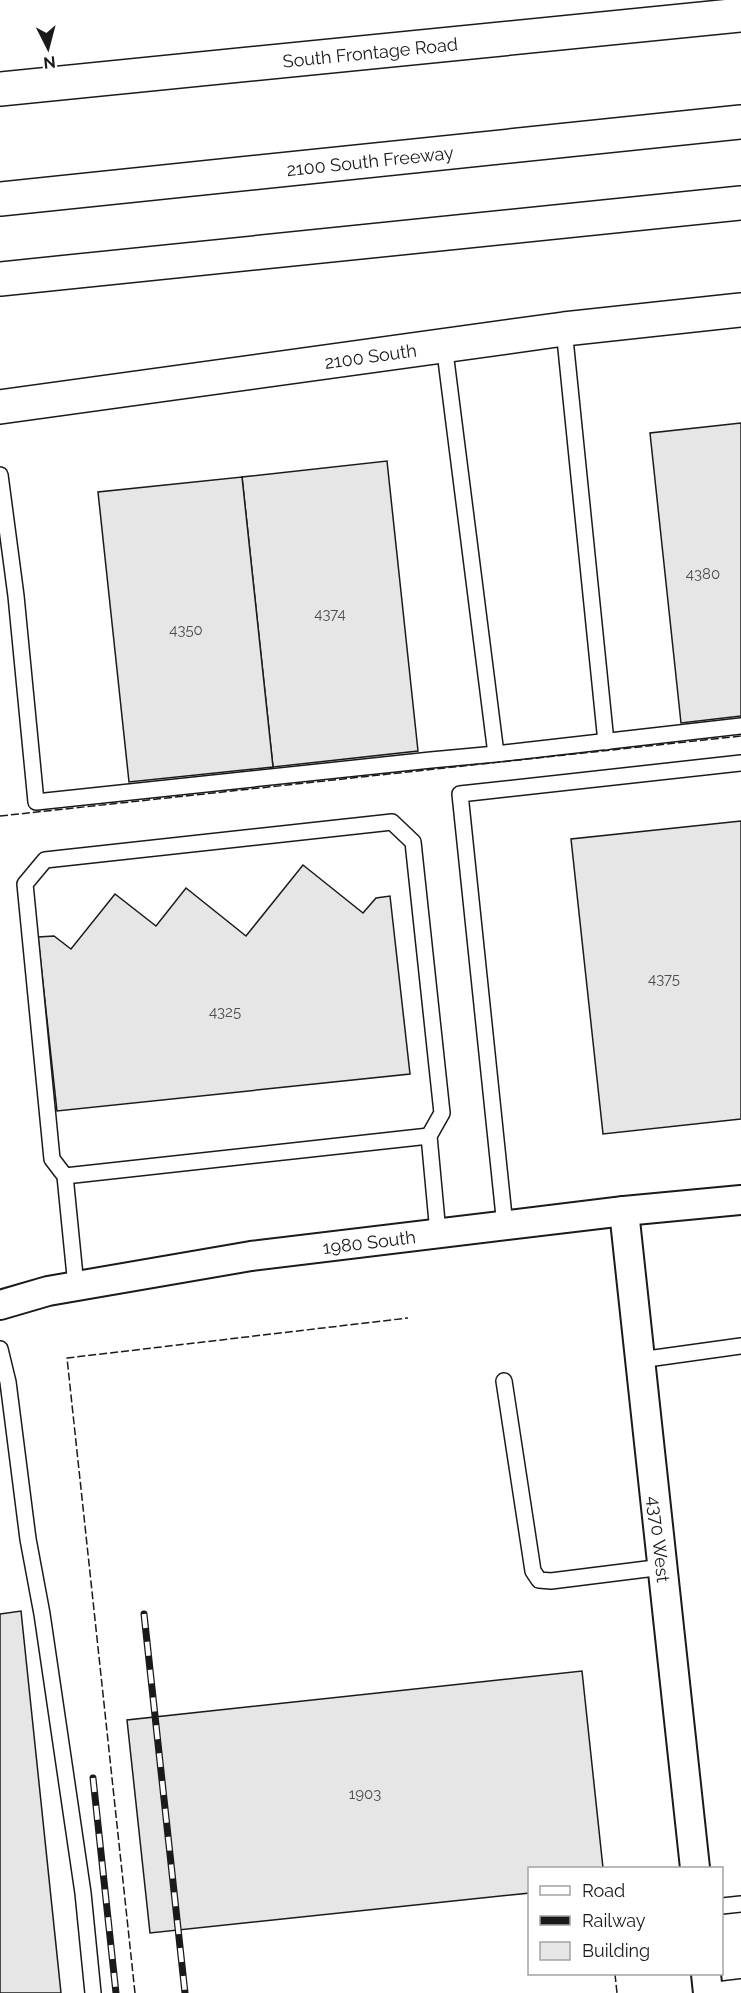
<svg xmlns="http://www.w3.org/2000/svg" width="741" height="1993" font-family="Raleway,sans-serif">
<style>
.building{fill:#e6e6e6;stroke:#1a1a1a;stroke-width:1.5}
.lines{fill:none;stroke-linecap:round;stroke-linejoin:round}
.lane-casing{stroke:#1a1a1a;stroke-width:18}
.street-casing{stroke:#1a1a1a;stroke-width:32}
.secondary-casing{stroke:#1a1a1a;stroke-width:36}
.highway-casing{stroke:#1a1a1a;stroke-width:36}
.lane{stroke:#fff;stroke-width:15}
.street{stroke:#fff;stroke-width:28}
.secondary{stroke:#fff;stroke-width:33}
.highway{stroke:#fff;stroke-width:33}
.rail-casing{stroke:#1a1a1a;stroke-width:7}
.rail{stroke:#fff;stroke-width:4.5;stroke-dasharray:14;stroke-linecap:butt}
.fence{stroke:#1a1a1a;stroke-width:1.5;stroke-dasharray:8 3;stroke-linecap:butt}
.labels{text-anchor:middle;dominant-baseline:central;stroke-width:4.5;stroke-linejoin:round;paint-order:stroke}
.number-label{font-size:15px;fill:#4d4d4d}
.street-label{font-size:18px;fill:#1a1a1a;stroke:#fff}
</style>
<rect width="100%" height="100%" fill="#fff"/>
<g class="building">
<path d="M741 423V716L681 723 650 433Z"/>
<path d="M387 461 418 751 273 767 242 477Z"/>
<path d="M242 477 273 767 129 782 98 492Z"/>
<path d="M741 821V1119L603 1134 571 839Z"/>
<path d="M303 865 363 913 376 898 390 896 410 1074 57 1111 38 937 54 936 71 949 115 894 156 926 186 888 246 936Z"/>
<path d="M21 1611 61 1993H0V1614Z"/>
<path d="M582 1671 603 1868H530V1893L150 1933 127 1720Z"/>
</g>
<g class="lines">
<defs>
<g id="lane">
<path d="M564 329 606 742"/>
<path d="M444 344 496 754"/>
<path d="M0 475 16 596 36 802 431 760 496 754 741 726"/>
<path d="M65 1176 429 1136"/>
<path d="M505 1226 460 794 741 763"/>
<path d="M76 1286 65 1176 52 1159 25 884 45 860 392 822 413 842 442 1113 429 1136 438 1233"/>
<path d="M0 1349 8 1382 28 1539 42 1614 83 1893 93 1993"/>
<path d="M640 1360 741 1346"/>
<path d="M504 1381 533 1571 539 1580 551 1581 663 1567"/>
<path d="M722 1906 741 1904"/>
<path d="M708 1991 741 1987"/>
</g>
<g id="street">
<path id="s1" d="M624 1211 695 1868"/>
<path id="s2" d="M0 1305 48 1291 251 1256 624 1211 741 1200"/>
<path d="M706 1974 708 1993"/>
</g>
<g id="secondary">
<path id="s3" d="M0 89 741 15"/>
<path id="s4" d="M0 407 564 329 741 310"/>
</g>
<g id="highway">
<path id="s5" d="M0 199 741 122"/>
<path d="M0 279 741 203"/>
</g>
</defs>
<use href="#lane" class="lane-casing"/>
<use href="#street" class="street-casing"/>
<use href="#secondary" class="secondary-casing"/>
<use href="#highway" class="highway-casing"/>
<use href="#lane" class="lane"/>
<use href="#street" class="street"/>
<use href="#secondary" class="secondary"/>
<use href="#highway" class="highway"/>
<defs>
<g id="rail">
<path d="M144 1614 185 1993"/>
<path d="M93 1778 116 1993"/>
</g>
</defs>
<use href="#rail" class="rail-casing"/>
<use href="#rail" class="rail"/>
<g class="fence">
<path d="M0 816 741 736"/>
<path d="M615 1974 617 1993"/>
<path d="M135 1993 67 1358 408 1318"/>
</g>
</g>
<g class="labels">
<g class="number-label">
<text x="703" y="574">4380</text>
<text x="330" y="614">4374</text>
<text x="186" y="630">4350</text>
<text x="664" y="979">4375</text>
<text x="225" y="1012">4325</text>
<text x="365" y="1794">1903</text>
</g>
<g class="street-label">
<text stroke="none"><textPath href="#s3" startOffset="372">South Frontage Road</textPath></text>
<text stroke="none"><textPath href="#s5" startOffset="372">2100 South Freeway</textPath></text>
<text stroke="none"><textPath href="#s4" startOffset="374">2100 South</textPath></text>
<text stroke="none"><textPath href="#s2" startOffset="375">1980 South</textPath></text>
<text stroke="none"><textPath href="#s1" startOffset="330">4370 West</textPath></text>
</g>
</g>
<rect x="528" y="1867" width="195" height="108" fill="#ffffff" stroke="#a3a3a3" stroke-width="1.5"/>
<rect x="540" y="1886" width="30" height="9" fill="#ffffff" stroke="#a3a3a3" stroke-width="1.5"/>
<text x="582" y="1897" font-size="18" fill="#1a1a1a">Road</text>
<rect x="540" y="1916" width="30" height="9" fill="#1a1a1a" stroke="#a3a3a3" stroke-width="1.5"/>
<text x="582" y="1927" font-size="18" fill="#1a1a1a">Railway</text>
<rect x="540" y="1942" width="30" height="18" fill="#e6e6e6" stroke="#a3a3a3" stroke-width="1.5"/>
<text x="582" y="1957" font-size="18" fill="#1a1a1a">Building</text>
<g transform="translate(48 48) rotate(174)" stroke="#ffffff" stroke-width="4.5" paint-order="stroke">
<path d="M0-4.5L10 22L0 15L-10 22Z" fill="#1a1a1a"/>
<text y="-9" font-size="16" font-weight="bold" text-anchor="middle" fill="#1a1a1a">N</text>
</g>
</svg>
